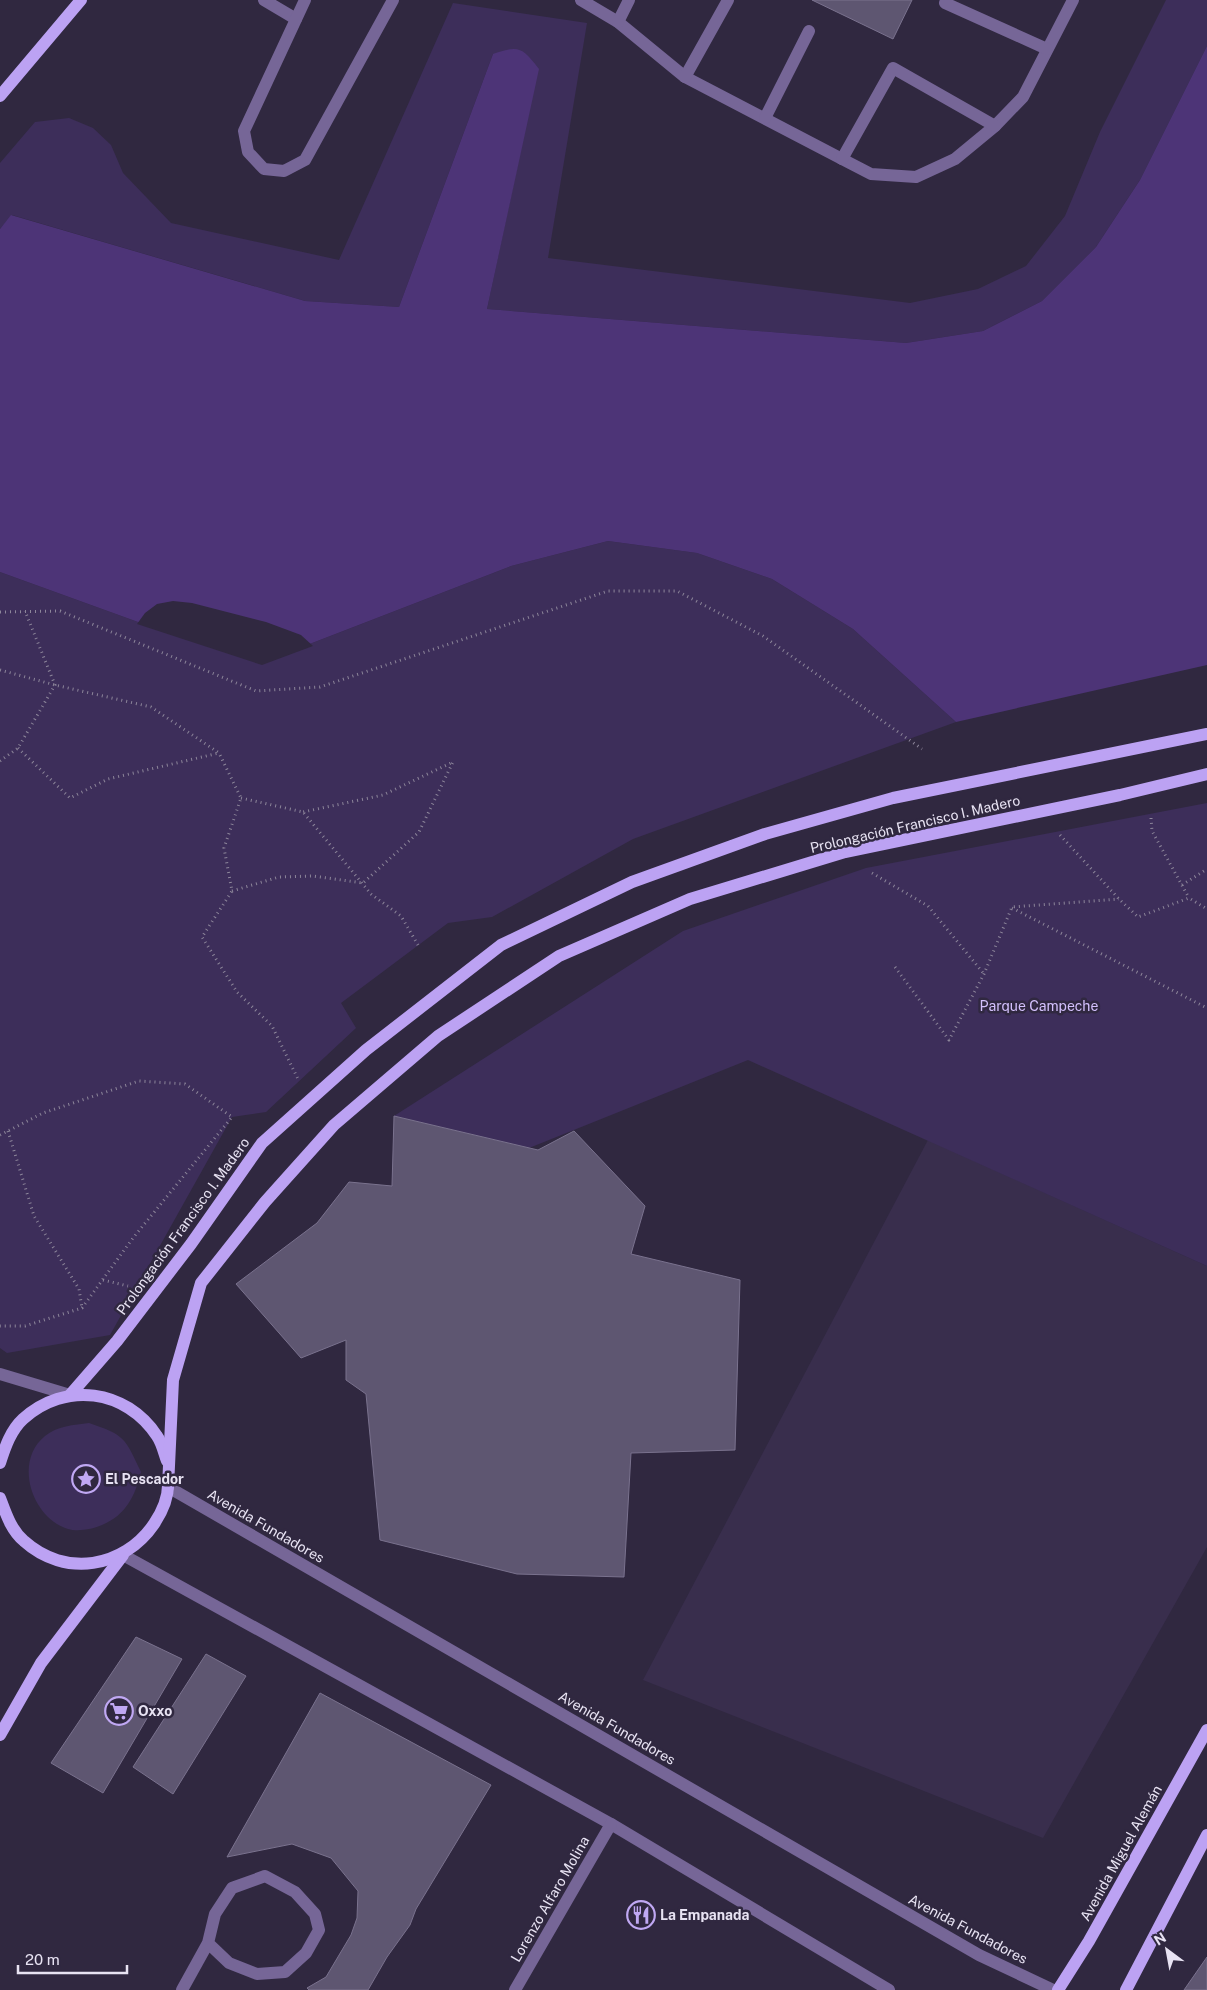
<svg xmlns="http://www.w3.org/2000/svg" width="1207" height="1990" font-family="'Public Sans',sans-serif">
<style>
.built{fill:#392e4d}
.green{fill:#3d2e5a}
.water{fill:#4d3477}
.pier{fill:#302840}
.building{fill:#5e5671;stroke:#7a728e}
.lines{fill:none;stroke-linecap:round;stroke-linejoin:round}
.path{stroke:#8d869a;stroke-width:3;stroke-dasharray:1 4;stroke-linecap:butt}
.minor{stroke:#766697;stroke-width:12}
.major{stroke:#bca2f3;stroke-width:12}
.labels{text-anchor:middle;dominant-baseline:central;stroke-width:5;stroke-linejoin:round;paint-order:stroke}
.street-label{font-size:14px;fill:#e8e3f3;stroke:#302840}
.park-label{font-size:14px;fill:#d3c0fc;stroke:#302840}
.poi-label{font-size:14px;font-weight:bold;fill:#e8e3f3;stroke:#302840;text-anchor:start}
</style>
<rect width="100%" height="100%" fill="#302840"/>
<path class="built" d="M928 1140 1207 1266V1547L1043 1838 643 1680Z"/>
<g class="green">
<path d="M1166 0H1207V46L1140 180 1096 247 1042 301 983 331 906 343 487 309 538 69 493 54 399 307 305 301 12 215 0 229V163L35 122 69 118 93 128 111 145 123 173 171 223 339 260 453 3 587 23 548 258 910 303 978 289 1026 266 1065 216 1100 132Z"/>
<path d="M608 541 697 553 772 579 853 629 956 722 633 839 492 917 448 923 341 1003 356 1028 266 1112 232 1117 110 1335 7 1353 0 1348V572L138 622 263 662 511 566Z"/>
<path d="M1207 803V1266L748 1060 529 1148 394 1116 683 931 866 868Z"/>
<path d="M89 1423C125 1435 125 1438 141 1472 135 1496 126 1515 102 1525 93 1529 78 1532 68 1529 32 1518 13 1462 45 1436 57 1426 74 1425 89 1423Z"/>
</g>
<path class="water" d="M1207 46V665L956 722 853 629 772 579 697 553 608 541 511 566 263 662 138 622 0 572V229L11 215 305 301 399 307 493 54C519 45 522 47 539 69L487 309 906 343 983 331 1042 301 1096 247 1140 180Z"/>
<path class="pier" d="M173 601 192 603 266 622 301 635 313 646 262 665 137 624 145 613 157 604Z"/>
<g class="building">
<path d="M812 0H912L893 39Z"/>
<path d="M394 1116 538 1150 574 1131 645 1206 631 1254 740 1280 735 1450 631 1453 624 1577 517 1574 380 1540 366 1394 346 1380V1340L301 1358 236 1284 317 1223 349 1182 392 1186Z"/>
<path d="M136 1637 182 1659 103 1793 51 1763Z"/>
<path d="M206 1654 246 1676 173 1794 133 1767Z"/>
<path d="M320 1693 491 1785 416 1909 410 1925 387 1957 368 1990H309L307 1988 326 1977 351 1935 357 1918 358 1891 331 1858 292 1844 227 1857Z"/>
<path d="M1207 1957V1990H1184Z"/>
</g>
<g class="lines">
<g class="path">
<path d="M0 612 60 611 256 691 320 687 608 591H677L763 636 922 749"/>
<path d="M0 670 55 685 151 707 219 753 241 798 224 848 232 891 202 937 237 992 272 1026 298 1079"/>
<path d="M18 748 70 798 108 779 219 753"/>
<path d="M0 761 18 748 55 685 25 611"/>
<path d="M241 798 303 812 371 894 401 916 418 945"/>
<path d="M1151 818 1152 831 1189 898"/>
<path d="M1060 835 1119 899 1138 917 1189 898 1207 909"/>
<path d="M872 873 928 906 984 974"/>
<path d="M1182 885 1207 869"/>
<path d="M232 891 279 877 313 876 363 883 419 832 453 762 383 795 303 812"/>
<path d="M1012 908 1207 1008"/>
<path d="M895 967 949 1040 984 974 1012 907 1119 899"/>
<path d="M8 1131 34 1216 79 1289 82 1308"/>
<path d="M0 1135 43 1113 139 1081 185 1084 232 1117 133 1238 82 1308 25 1326H0"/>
<path d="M103 1280 128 1286"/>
</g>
<g class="minor">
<path d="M264 0 296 19"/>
<path d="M305 0 244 131 248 152 264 169 284 171 305 160 393 0"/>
<path d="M581 0 618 22 685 77 842 159 871 174 916 177 955 159 995 126 1023 97 1073 0"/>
<path d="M945 3 1047 49"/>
<path d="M618 22 629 0"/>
<path d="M685 77 728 0"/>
<path d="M765 118 809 31"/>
<path d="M842 159 893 68 995 126"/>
<path d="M0 1374 70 1395"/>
<path d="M168 1487 979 1955 1053 1990"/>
<path d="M123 1555 611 1824 889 1990"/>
<path d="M182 1990 208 1943 215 1914 232 1888 265 1876 295 1892 315 1914 319 1930 306 1953 285 1972 257 1974 229 1963 208 1943"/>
<path d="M515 1990 611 1824"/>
</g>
<g class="major">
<path d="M0 96 81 0"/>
<path d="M70 1395 117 1341 191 1244 262 1143 366 1050 501 945 632 882 765 834 893 798 1207 734"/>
<path d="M0 1463C5 1447 11 1430 23 1419 65 1381 126 1389 157 1436 162 1443 164 1453 167 1461"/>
<path d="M168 1487 173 1380 201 1283 265 1202 334 1125 438 1036 559 956 690 899 845 852 1120 795 1207 774"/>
<path d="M0 1498C6 1514 11 1530 24 1541 65 1578 124 1568 154 1524 162 1512 169 1496 168 1481"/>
<path d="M0 1735 41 1663 123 1555"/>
<path d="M1058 1990 1089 1941 1207 1730"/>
<path d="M1126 1990 1207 1835"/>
</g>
</g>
<defs>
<symbol id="sight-ring" viewBox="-11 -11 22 22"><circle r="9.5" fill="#302840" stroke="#c0a8f3" stroke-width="1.5"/><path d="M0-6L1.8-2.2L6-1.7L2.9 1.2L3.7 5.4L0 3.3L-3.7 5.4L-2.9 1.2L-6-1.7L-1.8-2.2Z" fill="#c0a8f3"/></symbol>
<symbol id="supermarket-ring" viewBox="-11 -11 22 22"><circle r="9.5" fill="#302840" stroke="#c0a8f3" stroke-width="1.5"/><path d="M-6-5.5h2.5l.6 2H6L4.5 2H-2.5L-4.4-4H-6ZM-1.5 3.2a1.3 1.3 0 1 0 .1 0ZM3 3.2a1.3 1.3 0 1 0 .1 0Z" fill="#c0a8f3"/></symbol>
<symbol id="restaurant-ring" viewBox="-11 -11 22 22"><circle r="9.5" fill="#302840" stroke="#c0a8f3" stroke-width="1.5"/><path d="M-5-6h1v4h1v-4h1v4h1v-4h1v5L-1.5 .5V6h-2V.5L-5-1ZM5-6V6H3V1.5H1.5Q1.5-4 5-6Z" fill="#c0a8f3"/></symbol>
</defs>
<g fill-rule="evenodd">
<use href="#sight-ring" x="70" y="1463" width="32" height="32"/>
<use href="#supermarket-ring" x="103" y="1695" width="32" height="32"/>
<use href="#restaurant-ring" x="625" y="1899" width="32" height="32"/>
</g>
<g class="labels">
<g class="street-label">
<text transform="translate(915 824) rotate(-13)">Prolongación Francisco I. Madero</text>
<text transform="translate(183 1226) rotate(-54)">Prolongación Francisco I. Madero</text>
<text transform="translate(266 1526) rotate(30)">Avenida Fundadores</text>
<text transform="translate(617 1728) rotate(30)">Avenida Fundadores</text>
<text transform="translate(1121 1853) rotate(-61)">Avenida Miguel Alemán</text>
<text transform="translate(550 1899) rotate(-60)">Lorenzo Alfaro Molina</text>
<text transform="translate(968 1929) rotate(28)">Avenida Fundadores</text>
</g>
<g class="park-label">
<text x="1039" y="1006">Parque Campeche</text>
</g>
<g class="poi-label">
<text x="105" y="1479">El Pescador</text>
<text x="138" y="1711">Oxxo</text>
<text x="660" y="1915">La Empanada</text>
</g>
</g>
<g transform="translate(1167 1950) rotate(328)" stroke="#302840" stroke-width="4" paint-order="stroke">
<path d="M0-4L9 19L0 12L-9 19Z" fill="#e8e3f3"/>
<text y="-8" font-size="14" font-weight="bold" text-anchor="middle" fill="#e8e3f3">N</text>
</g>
<path d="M18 1965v8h109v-8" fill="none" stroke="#e8e3f3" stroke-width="2.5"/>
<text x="25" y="1965" font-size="15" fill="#e8e3f3" stroke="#302840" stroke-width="4" paint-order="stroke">20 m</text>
</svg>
